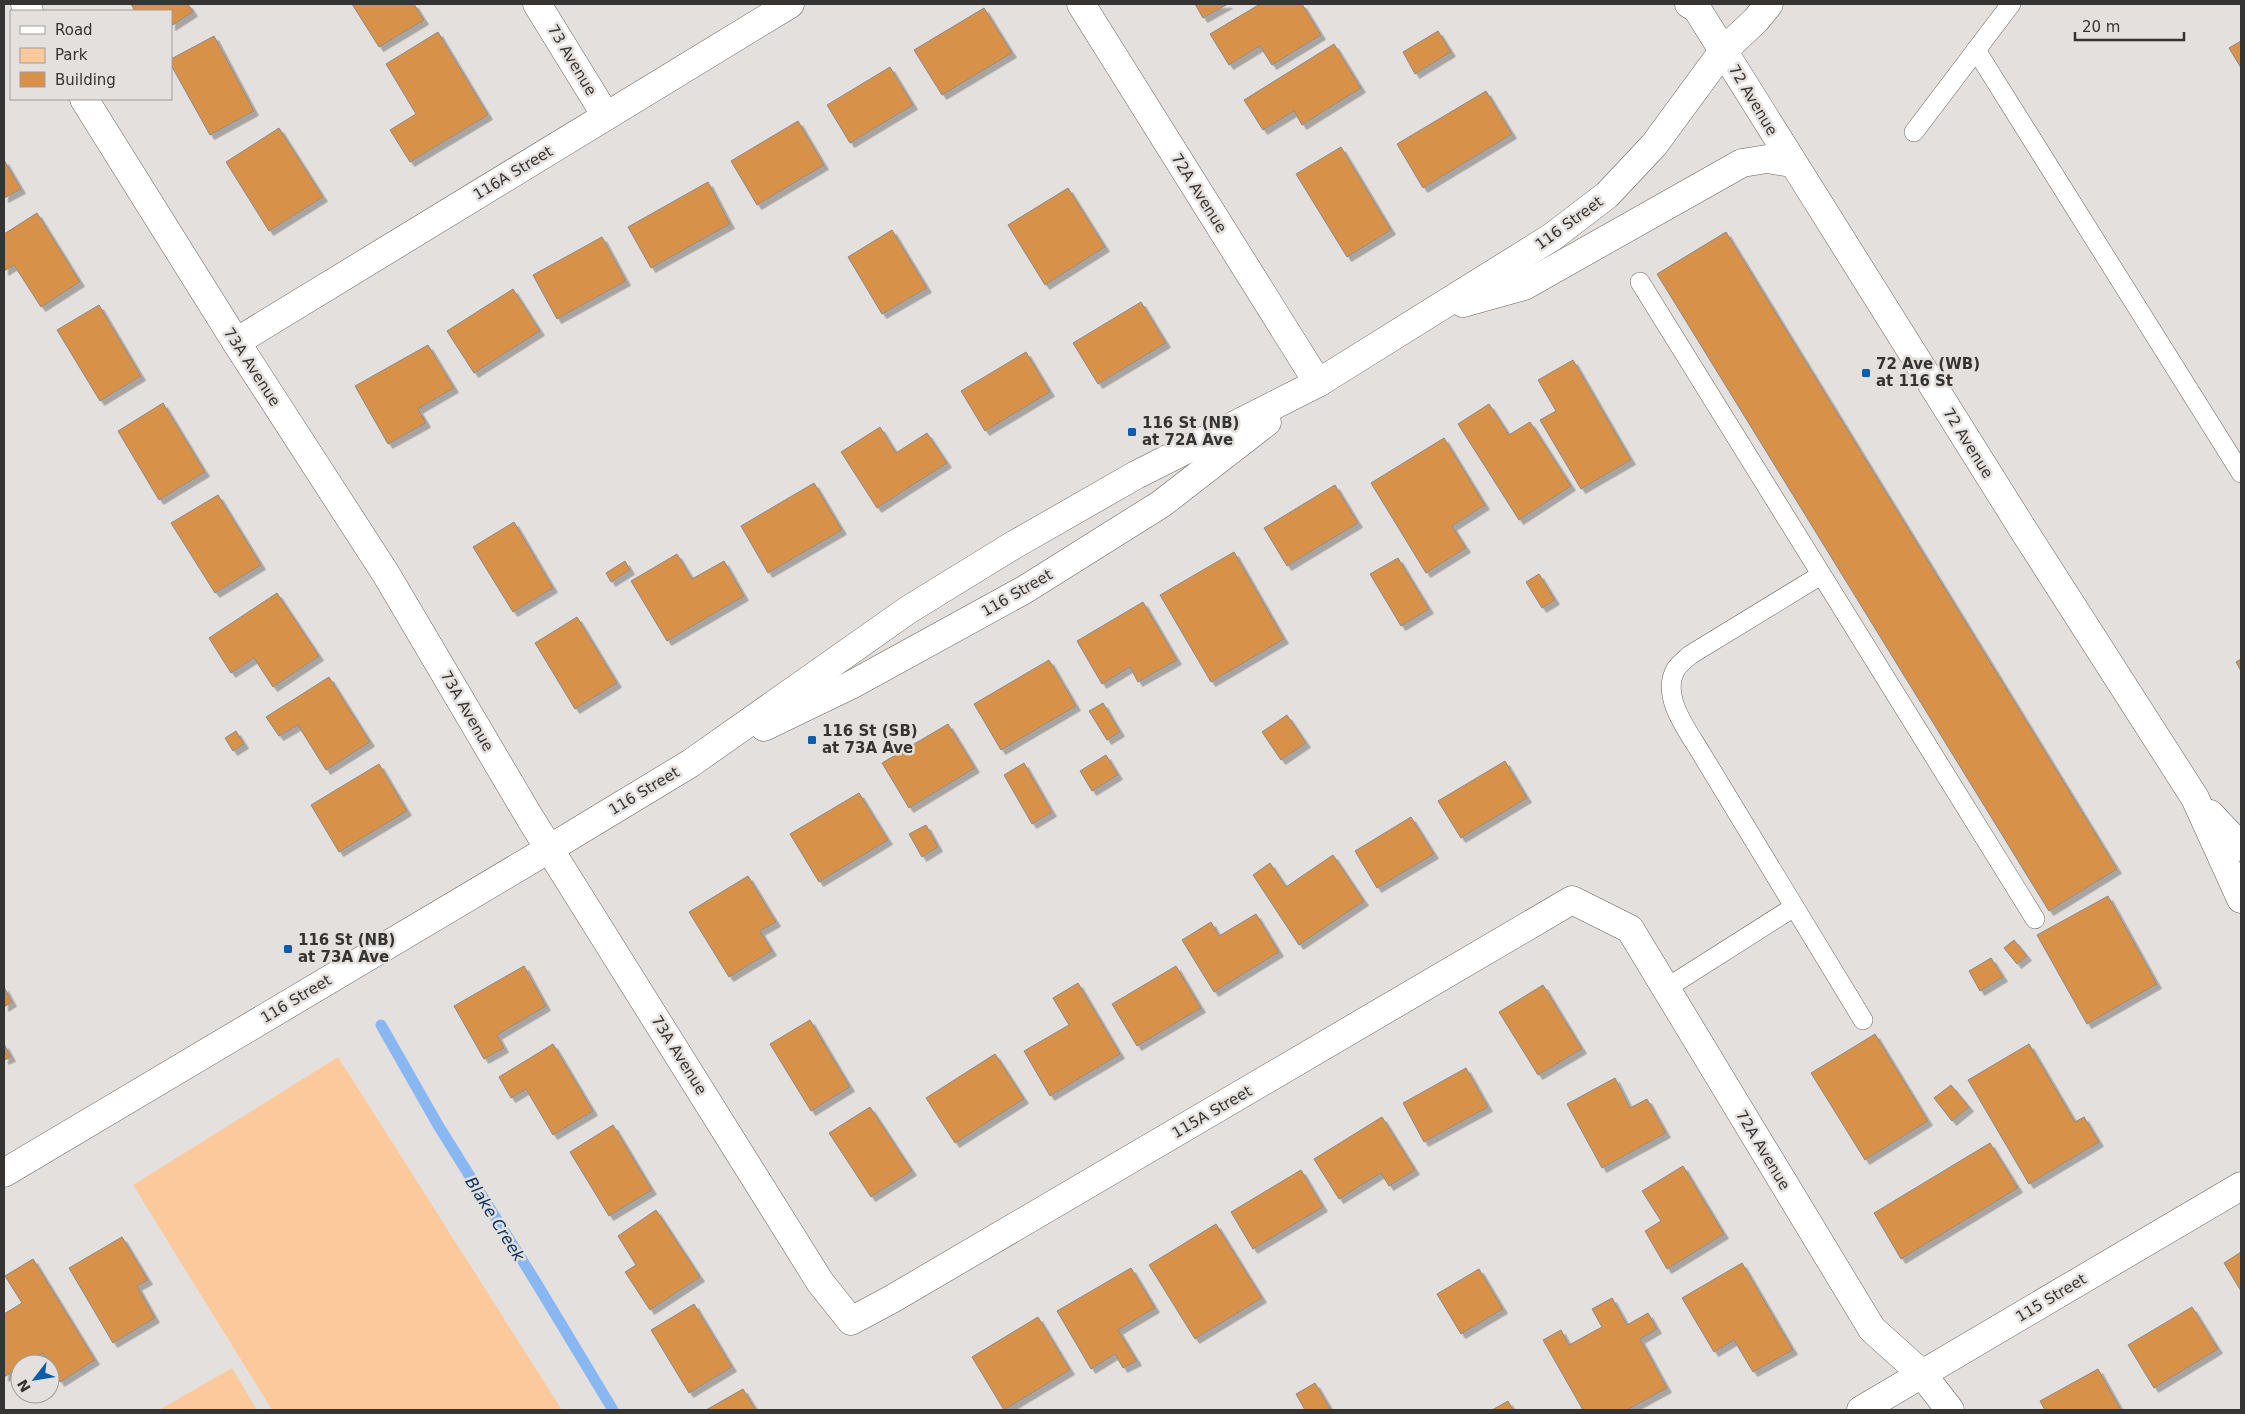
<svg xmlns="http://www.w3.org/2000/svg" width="2245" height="1414" font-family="'DejaVu Sans',sans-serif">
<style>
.green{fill:#fbc99c}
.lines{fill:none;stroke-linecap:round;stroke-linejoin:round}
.stream{stroke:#88b7f2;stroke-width:11}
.building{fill:#d89149;stroke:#8d8987;filter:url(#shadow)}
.lane-casing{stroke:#666360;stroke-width:20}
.street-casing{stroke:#666360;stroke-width:29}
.secondary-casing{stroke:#666360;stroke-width:29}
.lane{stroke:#fff;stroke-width:19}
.street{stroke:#fff;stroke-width:28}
.secondary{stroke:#fff;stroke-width:28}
.poi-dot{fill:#0e5dac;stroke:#e4e0dd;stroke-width:2}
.labels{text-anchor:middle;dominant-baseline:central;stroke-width:5;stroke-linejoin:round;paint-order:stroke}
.street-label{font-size:15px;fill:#353433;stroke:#e4e0dd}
.poi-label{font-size:15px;font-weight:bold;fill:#353433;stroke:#e4e0dd;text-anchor:start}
.water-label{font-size:16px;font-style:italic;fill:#0a3461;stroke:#e4e0dd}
</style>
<defs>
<filter id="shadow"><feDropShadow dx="4.5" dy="4.5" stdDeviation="0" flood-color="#0004"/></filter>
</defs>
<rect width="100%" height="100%" fill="#e4e0dd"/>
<g class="green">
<path d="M338 1057 562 1410H272L133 1185Z"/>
<path d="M232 1368 257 1410H159Z"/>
</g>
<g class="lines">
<path class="stream" d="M381 1025 438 1125 537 1284 613 1410"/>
</g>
<g class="building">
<path d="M131 4H188L193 12 171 26V11H135Z"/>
<path d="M352 4H414L424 20 379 47Z"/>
<path d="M1195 4H1228L1203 18Z"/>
<path d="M1260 4H1302L1321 35 1272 65 1260 46 1229 65 1210 34Z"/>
<path d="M984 8 1012 53 942 95 914 50Z"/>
<path d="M1438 31 1451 52 1415 74 1403 52Z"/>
<path d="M438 32 488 115 410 162 390 130 416 114 386 64Z"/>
<path d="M214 36 254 111 210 135 171 65V59Z"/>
<path d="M2241 41V68L2229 48Z"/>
<path d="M1334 44 1361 88 1302 125 1294 111 1263 130 1244 100Z"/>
<path d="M890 67 913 105 850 143 827 105Z"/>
<path d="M1486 91 1512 134 1423 188 1397 144Z"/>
<path d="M798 121 824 165 757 205 731 161Z"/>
<path d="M279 128 323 197 269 231 226 162Z"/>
<path d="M1341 147 1391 230 1347 257 1296 174Z"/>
<path d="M4 160 21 189 4 198Z"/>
<path d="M708 182 730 224 651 268 628 227Z"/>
<path d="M1068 188 1105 247 1045 285 1008 225Z"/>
<path d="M37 213 80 282 41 307 14 265 4 271V234Z"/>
<path d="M892 230 927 288 882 314 848 257Z"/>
<path d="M1726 232 2117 869 2049 911 1657 274Z"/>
<path d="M602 237 626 281 557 319 533 275Z"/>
<path d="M513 289 540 331 474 373 447 331Z"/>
<path d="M1141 302 1166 343 1098 384 1073 343Z"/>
<path d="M99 305 141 376 100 401 57 330Z"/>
<path d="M428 345 454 388 418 409 426 423 388 444 355 386Z"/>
<path d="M1026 352 1050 392 985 431 961 391Z"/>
<path d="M1573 360 1631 460 1581 489 1540 420 1556 411 1538 380Z"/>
<path d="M163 403 205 472 159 500 118 431Z"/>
<path d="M1489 404 1509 435 1530 422 1571 486 1519 520 1458 424Z"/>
<path d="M880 427 896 453 927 433 947 463 877 508 841 452Z"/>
<path d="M1444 438 1485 505 1452 526 1466 548 1426 573 1371 483Z"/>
<path d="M814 483 842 530 768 573 741 526Z"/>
<path d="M1335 485 1358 523 1287 566 1264 528Z"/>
<path d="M218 495 261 565 215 593 171 523Z"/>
<path d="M514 522 553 588 513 612 473 547Z"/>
<path d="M1234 552 1284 639 1211 682 1160 595Z"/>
<path d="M677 554 692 579 724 561 744 596 667 641 631 581Z"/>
<path d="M1398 558 1429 609 1401 626 1370 574Z"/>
<path d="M625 561 630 570 611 582 606 573Z"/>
<path d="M1539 574 1555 600 1542 608 1526 582Z"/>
<path d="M277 593 319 656 273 687 254 658 231 673 209 638Z"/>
<path d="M1143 602 1177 660 1138 682 1130 667 1102 684 1077 641Z"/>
<path d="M577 617 617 683 575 709 535 643Z"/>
<path d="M2241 659V671L2236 662Z"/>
<path d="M1049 660 1076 706 1001 750 974 704Z"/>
<path d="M329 677 370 742 326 770 298 725 279 736 266 717Z"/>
<path d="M1103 703 1120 732 1107 740 1089 711Z"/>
<path d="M1287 715 1306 743 1281 760 1262 732Z"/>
<path d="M948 724 975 768 909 808 882 763Z"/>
<path d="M236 731 244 744 233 751 225 738Z"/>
<path d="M1106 755 1118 775 1092 791 1080 771Z"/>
<path d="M1505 761 1527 798 1461 838 1438 801Z"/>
<path d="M1024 763 1052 812 1032 824 1004 775Z"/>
<path d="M379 764 407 811 339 852 311 805Z"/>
<path d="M859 793 888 840 819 882 790 834Z"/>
<path d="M1411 817 1434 854 1377 888 1355 851Z"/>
<path d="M926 825 938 847 922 857 909 834Z"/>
<path d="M1333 855 1364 901 1299 945 1253 875 1270 863 1286 887Z"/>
<path d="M748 876 776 922 760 931 772 951 729 977 689 912Z"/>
<path d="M2108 896 2157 984 2087 1024 2037 935Z"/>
<path d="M1256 914 1279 952 1214 992 1182 940 1211 922 1219 936Z"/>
<path d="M2014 940 2027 956 2017 964 2004 948Z"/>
<path d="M1991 958 2003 977 1980 991 1969 971Z"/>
<path d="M524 966 546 1006 497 1035 504 1048 484 1059 454 1006Z"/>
<path d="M1176 966 1201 1008 1137 1046 1112 1004Z"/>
<path d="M1078 983 1120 1054 1050 1096 1024 1051 1069 1025 1053 998Z"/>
<path d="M1543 985 1582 1049 1538 1075 1499 1012Z"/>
<path d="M4 987 12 1002 4 1007Z"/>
<path d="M810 1020 850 1087 811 1111 770 1044Z"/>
<path d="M1875 1034 1928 1121 1865 1160 1811 1073Z"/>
<path d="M4 1044 11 1057 4 1060Z"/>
<path d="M553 1044 593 1111 553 1135 526 1089 511 1098 499 1077Z"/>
<path d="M2029 1044 2075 1122 2084 1117 2099 1142 2029 1184 1968 1080Z"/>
<path d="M995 1054 1024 1099 955 1143 926 1098Z"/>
<path d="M1466 1068 1488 1107 1424 1142 1403 1103Z"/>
<path d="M1615 1078 1630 1108 1647 1099 1666 1133 1602 1168 1567 1104Z"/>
<path d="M1951 1085 1969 1107 1952 1121 1934 1098Z"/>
<path d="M870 1107 912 1171 871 1197 829 1133Z"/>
<path d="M1382 1117 1415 1170 1389 1186 1381 1173 1339 1199 1314 1159Z"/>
<path d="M613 1125 652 1190 609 1216 570 1152Z"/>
<path d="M1990 1143 2018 1188 1901 1259 1874 1213Z"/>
<path d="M1683 1166 1724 1234 1667 1269 1645 1231 1661 1221 1642 1191Z"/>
<path d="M1301 1170 1323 1207 1253 1249 1231 1212Z"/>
<path d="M656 1210 700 1277 650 1310 625 1272 636 1265 618 1236Z"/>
<path d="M1216 1224 1262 1298 1195 1339 1149 1265Z"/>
<path d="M122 1237 148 1280 137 1286 155 1318 113 1343 69 1268Z"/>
<path d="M2241 1252V1291L2224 1263Z"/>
<path d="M33 1259 95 1360 60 1382 43 1353 24 1364H20V1367L4 1377V1314L22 1303 5 1276Z"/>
<path d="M1742 1263 1793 1350 1753 1372 1734 1340 1714 1352 1682 1298Z"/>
<path d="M1131 1268 1155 1308 1118 1330 1137 1361 1123 1368 1115 1354 1091 1369 1057 1311Z"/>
<path d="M1479 1269 1503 1309 1461 1334 1437 1294Z"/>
<path d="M1612 1298 1627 1325 1648 1313 1657 1329 1640 1339 1667 1388 1627 1410H1583L1543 1340 1561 1330 1569 1345 1602 1327 1592 1309Z"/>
<path d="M694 1304 732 1367 689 1393 651 1330Z"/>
<path d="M2192 1307 2218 1349 2154 1388 2128 1345Z"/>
<path d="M1038 1317 1070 1370 1004 1410 972 1357Z"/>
<path d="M2098 1369 2121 1410H2045L2040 1401Z"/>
<path d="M1315 1383 1331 1410H1305L1296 1394Z"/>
<path d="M743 1389 756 1410H706Z"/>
<path d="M1508 1401 1513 1410H1492Z"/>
</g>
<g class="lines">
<defs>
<g id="lane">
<path d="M1976 50 2241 473"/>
<path d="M1914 132 2011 4"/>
<path d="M1640 282 2035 919"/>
<path d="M1821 575 1690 655C1686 659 1679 664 1676 669 1660 696 1688 731 1701 753L1863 1020"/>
<path d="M1665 989 1794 907"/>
</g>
<g id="street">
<path d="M25 4 29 11"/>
<path d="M537 4 606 116"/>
<path d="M1081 4 1318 383"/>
<path d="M1723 51 1756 20 1769 4"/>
<path d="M84 99 236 342 386 574 530 818 820 1282 851 1321 892 1299 1572 900 1630 929 1872 1329 1922 1374 1950 1410"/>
<path d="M236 342 790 4"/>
<path d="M1861 1410 2241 1186"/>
</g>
<g id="secondary">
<path d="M1689 4 1697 9 2024 531 2195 798 2241 899"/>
<path d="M1463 303 1524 286 1742 163 1767 159 1792 163"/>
<path d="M764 727 851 685 1024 590 1161 504 1267 422"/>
<path d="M2210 814 2241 847"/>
<path d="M4 1173 549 849 691 763 908 610 1012 546 1136 475 1318 383 1552 237 1607 195 1654 145 1723 51"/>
</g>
</defs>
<use href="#lane" class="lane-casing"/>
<use href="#street" class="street-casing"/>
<use href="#secondary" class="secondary-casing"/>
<use href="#lane" class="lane"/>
<use href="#street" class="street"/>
<use href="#secondary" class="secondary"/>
</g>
<g class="poi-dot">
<rect x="1861" y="368" width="10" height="10" rx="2.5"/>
<rect x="1127" y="427" width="10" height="10" rx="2.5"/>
<rect x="807" y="735" width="10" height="10" rx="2.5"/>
<rect x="283" y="944" width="10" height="10" rx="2.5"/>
</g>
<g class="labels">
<g class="street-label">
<text transform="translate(572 60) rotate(59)">73 Avenue</text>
<text transform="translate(1753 100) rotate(59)">72 Avenue</text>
<text transform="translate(513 173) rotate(-31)">116A Street</text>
<text transform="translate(1199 193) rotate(58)">72A Avenue</text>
<text transform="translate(1569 223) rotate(-36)">116 Street</text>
<text transform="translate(252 367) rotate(57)">73A Avenue</text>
<text transform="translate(1968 443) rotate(58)">72 Avenue</text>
<text transform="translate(1017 593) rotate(-30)">116 Street</text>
<text transform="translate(467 711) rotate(60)">73A Avenue</text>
<text transform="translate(644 791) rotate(-31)">116 Street</text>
<text transform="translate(296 999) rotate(-31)">116 Street</text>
<text transform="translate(679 1055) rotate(58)">73A Avenue</text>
<text transform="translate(1212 1112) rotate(-30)">115A Street</text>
<text transform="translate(1763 1150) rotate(59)">72A Avenue</text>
<text transform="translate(2051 1298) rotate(-31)">115 Street</text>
</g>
<g class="poi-label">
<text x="1876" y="364">72 Ave (WB)<tspan x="1876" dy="17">at 116 St</tspan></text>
<text x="1142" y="423">116 St (NB)<tspan x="1142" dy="17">at 72A Ave</tspan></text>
<text x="822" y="731">116 St (SB)<tspan x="822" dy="17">at 73A Ave</tspan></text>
<text x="298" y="940">116 St (NB)<tspan x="298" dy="17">at 73A Ave</tspan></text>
</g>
<g class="water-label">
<text transform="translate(495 1219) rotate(58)">Blake Creek</text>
</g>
</g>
<rect width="2245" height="1414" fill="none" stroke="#353433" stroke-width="10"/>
<rect x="10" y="10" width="162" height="90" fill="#e4e0dd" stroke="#9e9b99"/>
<rect x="20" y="26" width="25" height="8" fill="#ffffff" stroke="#9e9b99"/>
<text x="55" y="35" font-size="15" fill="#353433">Road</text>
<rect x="20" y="48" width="25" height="15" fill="#fbc99c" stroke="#9e9b99"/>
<text x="55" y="60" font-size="15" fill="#353433">Park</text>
<rect x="20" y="72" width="25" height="15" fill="#d89149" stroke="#9e9b99"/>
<text x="55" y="85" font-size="15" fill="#353433">Building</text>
<g transform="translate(35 1379) rotate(239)"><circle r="24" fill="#e4e0dd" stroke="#9e9b99"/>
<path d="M0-4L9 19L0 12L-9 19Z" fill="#0e5dac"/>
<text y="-8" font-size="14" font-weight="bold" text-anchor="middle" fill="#353433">N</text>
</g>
<path d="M2075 32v8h109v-8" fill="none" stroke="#353433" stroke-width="2.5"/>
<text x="2082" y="32" font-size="15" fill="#353433" stroke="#e4e0dd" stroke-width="4" paint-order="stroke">20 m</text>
</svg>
